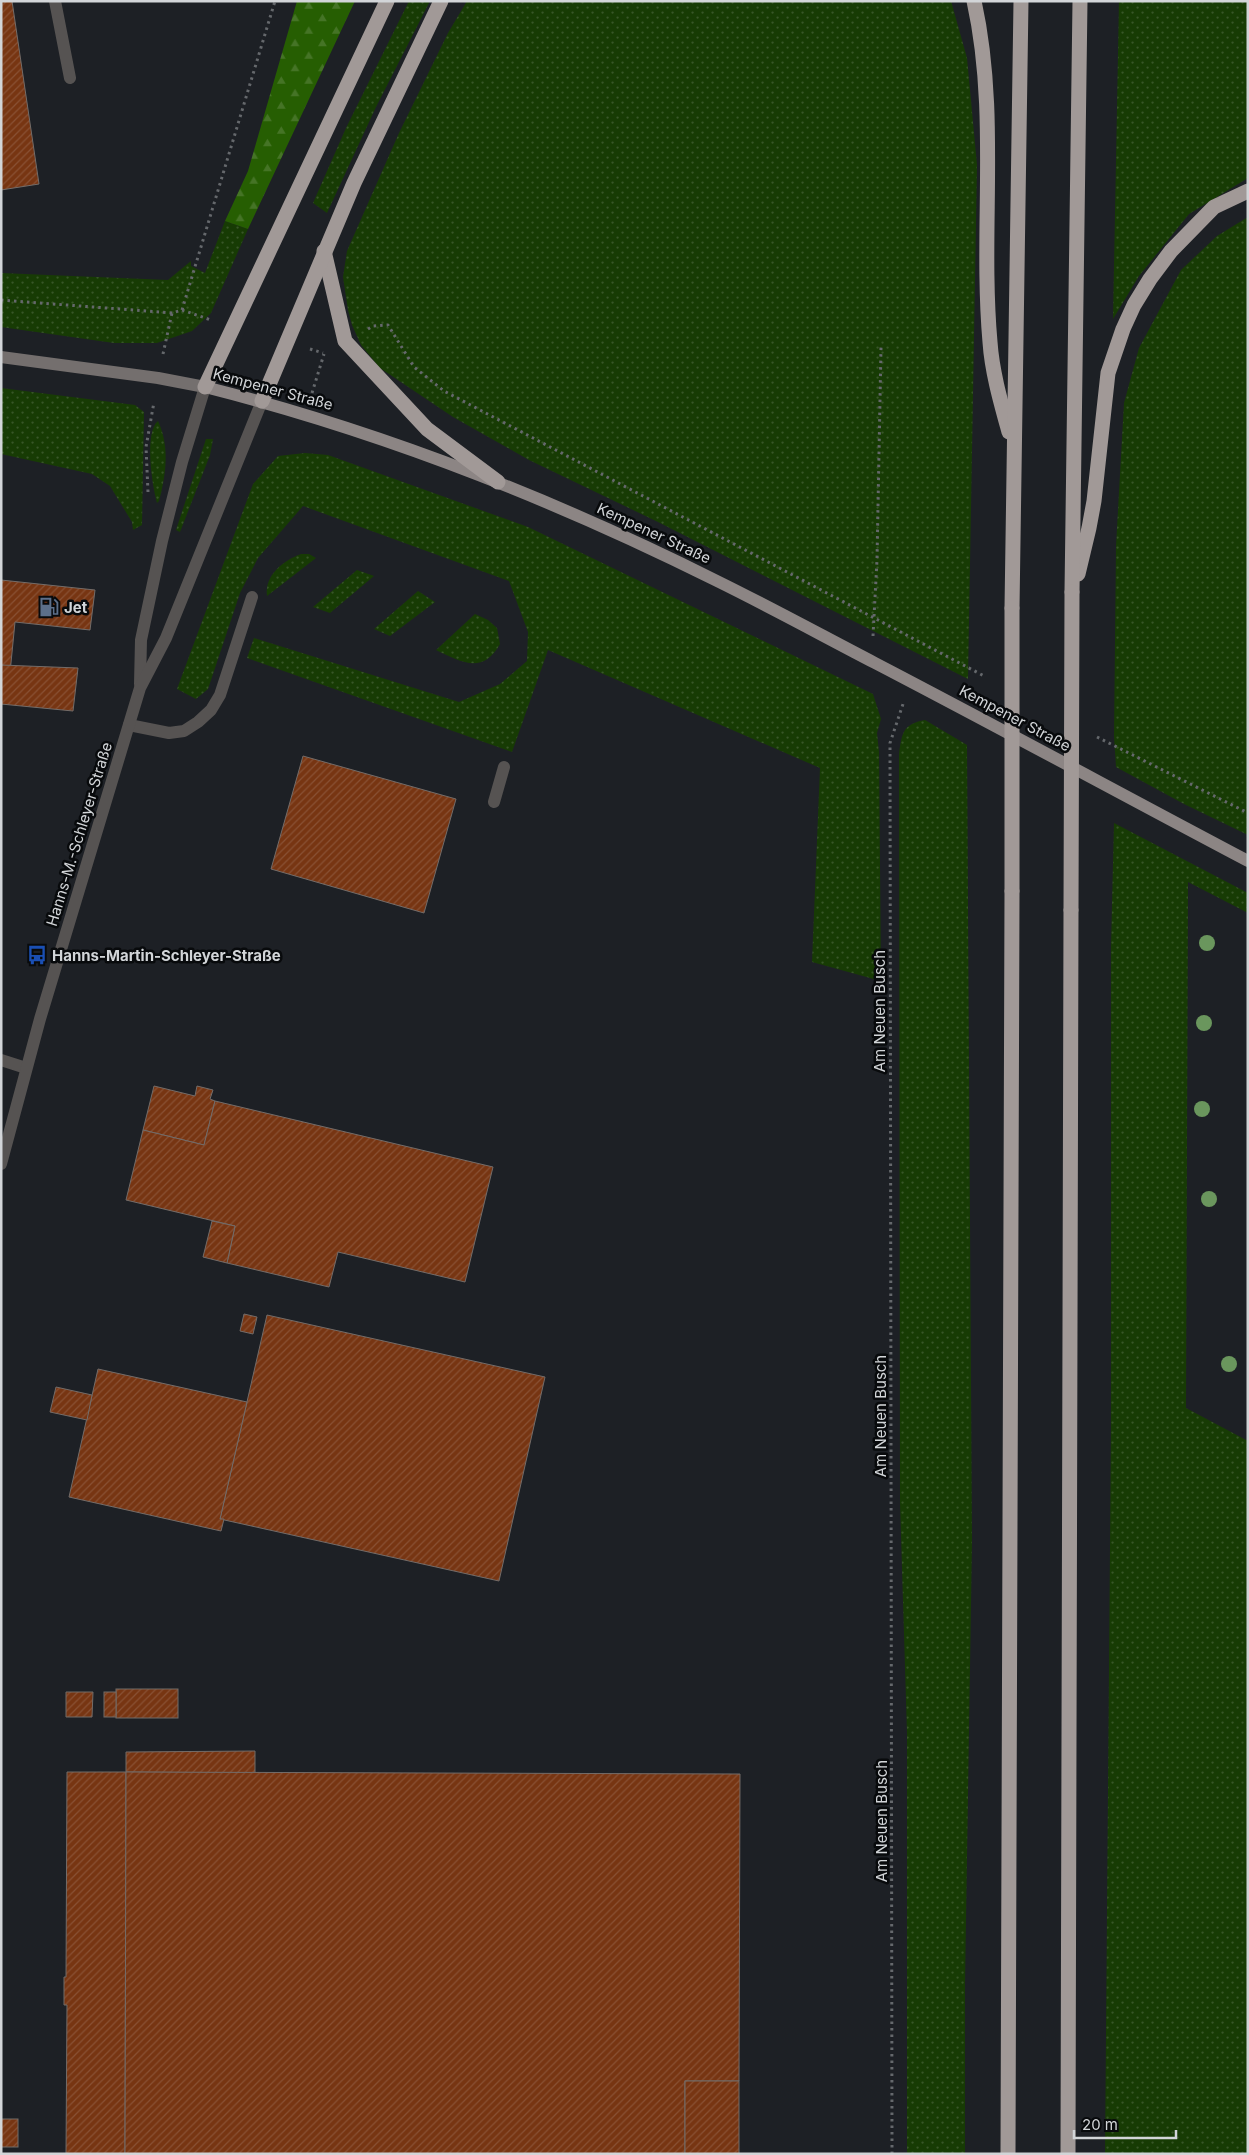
<svg xmlns="http://www.w3.org/2000/svg" width="1249" height="2155" font-family="Inter,sans-serif">
<style>
.grass{fill:url(#grass-dots)}
.forest{fill:url(#forest-firs)}
.building{fill:url(#building-hatch);stroke:#736c69}
.lines{fill:none;stroke-linecap:round;stroke-linejoin:round}
.path{stroke:#65686c;stroke-width:3;stroke-dasharray:2.5 4;stroke-linecap:butt}
.lane{stroke:#565352;stroke-width:12}
.street{stroke:#565352;stroke-width:12}
.secondary{stroke:#746f6e;stroke-width:12}
.primary{stroke:#8c8584;stroke-width:12}
.highway{stroke:#a19997;stroke-width:15}
.highway-bridge{stroke:#a19997;stroke-width:15}
.tree{fill:#6a965d}
.labels{text-anchor:middle;dominant-baseline:central;stroke-width:5;stroke-linejoin:round;paint-order:stroke}
.street-label{font-size:15px;fill:#d2d5d8;stroke:#080a0c}
.poi-label{font-size:15px;font-weight:bold;fill:#d2d5d8;stroke:#080a0c;text-anchor:start}
</style>
<defs>
<pattern id="grass-dots" width="8" height="8" patternUnits="userSpaceOnUse" patternTransform="scale(1.25)"><rect width="8" height="8" fill="#173b04"/><path d="M2 2h.1M6 6h.1" fill="none" stroke="#385628" stroke-width="1.8" stroke-linecap="round"/></pattern>
<pattern id="forest-firs" width="22" height="20" patternUnits="userSpaceOnUse" patternTransform="scale(1.25)"><rect width="22" height="20" fill="#265e02"/><path d="M5 1l3.5 6h-7zM16 11l3.5 6h-7z" fill="#457426"/></pattern>
<pattern id="building-hatch" width="6" height="6" patternUnits="userSpaceOnUse" patternTransform="scale(1.25)"><rect width="6" height="6" fill="#773512"/><path d="M-1 1l2-2M0 6l6-6M5 7l2-2" fill="none" stroke="#895134"/></pattern>
</defs>
<rect width="100%" height="100%" fill="#1d2025"/>
<g class="grass">
<path d="M409 1H430L376 107 327 213 313 203 346 128Z"/>
<path d="M467 1H951L967 58 977 165 968 679 658 522 529 460 453 417 380 368 361 345 352 325 348 310 343 277 347 251 399 133 448 33Z"/>
<path d="M1119 1H1248V178L1189 214 1139 276 1113 319Z"/>
<path d="M1248 217V835L1184 804 1116 767 1114 736 1116 546 1124 403 1139 348 1181 270 1217 236Z"/>
<path d="M225 221 248 229 211 313 192 331 157 343H114L1 327V273L168 280 191 261V266L205 273Z"/>
<path d="M1 388 135 405 144 412 142 525 133 530 132 522 110 486 92 474 1 454Z"/>
<path d="M158 421C170 447 166 474 159 501L157 503C152 486 144 432 158 421Z"/>
<path d="M206 439H213L210 455 180 532 176 530Z"/>
<path d="M305 453 328 455 528 527 873 694 881 719 877 733 879 752 881 981 812 962 820 768 548 650 512 752 247 658 254 638 459 702 500 684 527 661 528 632 509 581 303 506 258 558 240 593 208 689 196 699 177 689 253 484 278 456Z"/>
<path d="M301 554H309L316 558 267 596C264 575 284 560 301 554Z"/>
<path d="M357 570 374 576 330 613 313 607Z"/>
<path d="M418 591 435 602 390 636 374 629Z"/>
<path d="M475 614 488 620 497 628 500 644C483 675 461 662 436 650Z"/>
<path d="M925 720 967 745 972 1541 965 1984V2154H907V1733L900 1502 899 754C902 734 902 724 925 720Z"/>
<path d="M1114 823 1248 893V913L1188 882 1186 1408 1248 1441V2154H1105L1111 1429V946Z"/>
</g>
<path class="forest" d="M297 1H355L248 229 225 221 248 171Z"/>
<g class="building">
<path d="M1 1H12L39 184 1 190Z"/>
<path d="M1 580 95 590 90 630 15 622 10 673 1 672Z"/>
<path d="M1 665 78 668 73 711 1 704Z"/>
<path d="M303 756 456 799 424 913 271 869Z"/>
<path d="M154 1086 195 1096 197 1086 213 1090 210 1099 215 1101 204 1145 143 1130Z"/>
<path d="M215 1101 493 1167 465 1282 338 1252 329 1287 227 1263 235 1226 126 1200 143 1130 204 1145Z"/>
<path d="M212 1221 235 1226 227 1263 203 1257Z"/>
<path d="M244 1314 257 1317 253 1334 240 1331Z"/>
<path d="M267 1315 545 1377 499 1581 220 1519Z"/>
<path d="M98 1369 247 1402 220 1519H224L221 1531 69 1497Z"/>
<path d="M56 1387 92 1395 87 1420 50 1412Z"/>
<rect x="116" y="1689" width="62" height="29"/>
<path d="M66 1692H93L92 1717H66Z"/>
<rect x="104" y="1692" width="12" height="25"/>
<path d="M255 1751V1773L126 1772V1752Z"/>
<path d="M67 1772H126L125 2154H66L67 2005H64V1977H66Z"/>
<path d="M126 1772 740 1774 739 2081H685V2154H125Z"/>
<rect x="685" y="2081" width="54" height="73"/>
<rect x="1" y="2119" width="17" height="28"/>
</g>
<g class="lines">
<g class="path">
<path d="M1 300 172 313 182 310 211 320"/>
<path d="M182 310 275 1"/>
<path d="M368 329 373 326 388 325 414 367 444 391 986 677"/>
<path d="M310 349 323 353"/>
<path d="M163 354 172 313"/>
<path d="M312 393 324 354"/>
<path d="M148 492 146 447 154 402"/>
<path d="M873 636 877 560 881 347"/>
<path d="M1097 737 1248 813"/>
<path d="M892 2154 890 743 903 704"/>
</g>
<g class="lane">
<path d="M55 1 70 78"/>
<path d="M129 725 169 733 184 731 198 722 211 710 220 695 252 597"/>
<path d="M494 802 504 767"/>
</g>
<g class="street">
<path d="M140 684 141 640 162 541 182 462 205 387"/>
<path d="M1 1060 26 1068"/>
<path d="M1 1164 40 1019 140 688 166 638 262 401"/>
</g>
<path class="secondary" d="M1 357 158 378 205 387"/>
<path class="primary" d="M205 387C383 432 553 499 717 581 770 607 823 636 875 663 1000 728 1123 795 1248 861"/>
<g class="highway">
<path d="M974 1C999 114 980 229 990 342 992 372 1001 403 1009 432"/>
<path d="M324 251 345 341 427 429 498 482"/>
<path d="M205 387 387 1"/>
<path d="M262 401 354 183 441 1"/>
<path d="M1078 574 1089 528 1094 501 1108 373 1123 329 1134 305 1150 279 1171 251 1214 207 1248 191"/>
<path d="M1072 592 1080 1"/>
<path d="M1012 608 1021 1"/>
<path d="M1008 2154 1012 891"/>
<path d="M1068 2154 1071 910"/>
</g>
<g class="highway-bridge">
<path d="M1012 891V608"/>
<path d="M1071 910 1072 592"/>
</g>
</g>
<g class="tree">
<circle cx="1207" cy="943" r="8"/>
<circle cx="1204" cy="1023" r="8"/>
<circle cx="1202" cy="1109" r="8"/>
<circle cx="1209" cy="1199" r="8"/>
<circle cx="1229" cy="1364" r="8"/>
</g>
<defs>
<symbol id="fuel-bare" viewBox="-9 -9 18 18"><path d="M-5.5-6h7V0h2V4h1.3V-2.5L3-4.5l.8-.8L6-3V5H2.5V1h-1V6h-7ZM-4.2-4.7v3.2H.2V-4.7Z" fill="#5c6f8a" stroke="#080a0c" stroke-width="2.5" paint-order="stroke"/></symbol>
<symbol id="bus-bare" viewBox="-9 -9 18 18"><path d="M-5-6H5V4H4V6H2V4H-2V6H-4V4H-5ZM-3.5-4V0h7V-4ZM-3.5 1.2v1.5H-2V1.2ZM2 1.2v1.5H3.5V1.2Z" fill="#1a4fb4" stroke="#080a0c" stroke-width="2.5" paint-order="stroke"/></symbol>
</defs>
<g fill-rule="evenodd">
<use href="#fuel-bare" x="35" y="593" width="28" height="28"/>
<use href="#bus-bare" x="23" y="941" width="28" height="28"/>
</g>
<g class="labels">
<g class="street-label">
<text transform="translate(273 389) rotate(15)">Kempener Straße</text>
<text transform="translate(654 533) rotate(25)">Kempener Straße</text>
<text transform="translate(1015 718) rotate(28)">Kempener Straße</text>
<text transform="translate(79 834) rotate(-73)">Hanns-M.-Schleyer-Straße</text>
<text transform="translate(879 1011) rotate(-90)">Am Neuen Busch</text>
<text transform="translate(880 1416) rotate(-90)">Am Neuen Busch</text>
<text transform="translate(881 1821) rotate(-90)">Am Neuen Busch</text>
</g>
<g class="poi-label">
<text x="64" y="607">Jet</text>
<text x="52" y="955">Hanns-Martin-Schleyer-Straße</text>
</g>
</g>
<rect width="1249" height="2155" fill="none" stroke="#d2d5d8" stroke-width="5"/>
<path d="M1074 2130v8h102v-8" fill="none" stroke="#d2d5d8" stroke-width="2.5"/>
<text x="1082" y="2130" font-size="15" fill="#d2d5d8" stroke="#080a0c" stroke-width="4" paint-order="stroke">20 m</text>
</svg>
